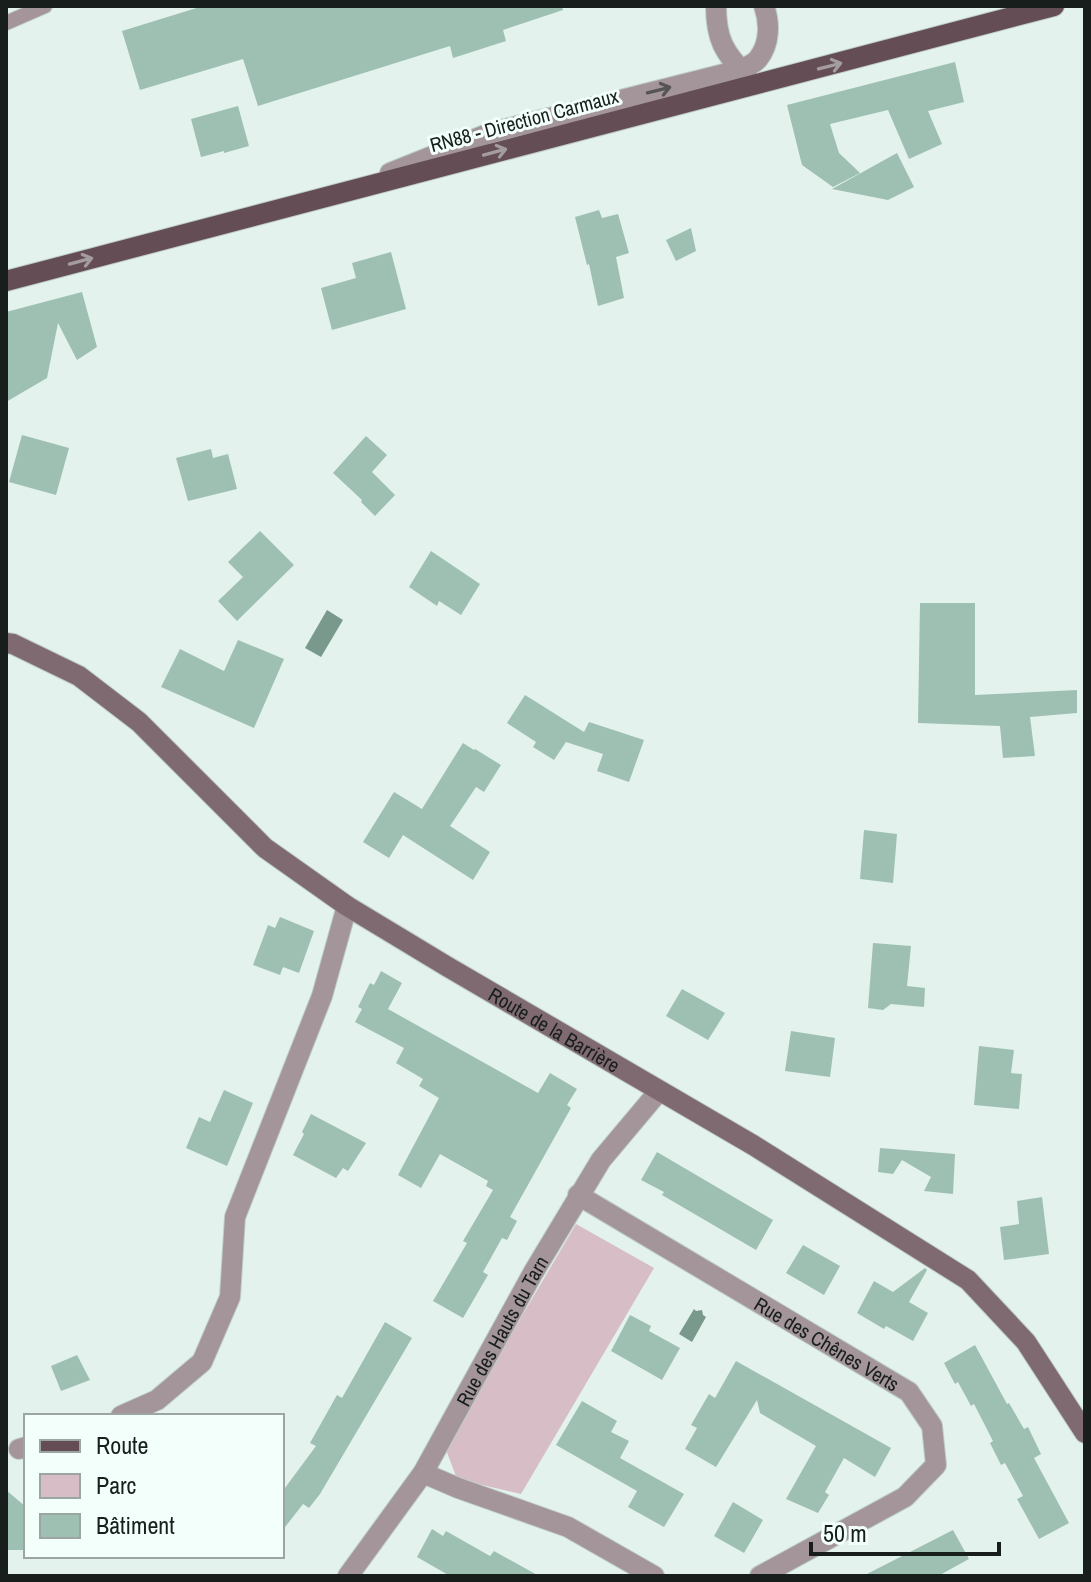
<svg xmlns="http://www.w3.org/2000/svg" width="1091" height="1582" font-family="'Archivo Narrow',sans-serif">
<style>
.green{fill:#d6bdc6}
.water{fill:#79998c}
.building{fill:#9ec0b2}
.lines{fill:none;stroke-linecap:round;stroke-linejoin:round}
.lane-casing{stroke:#beccc7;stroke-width:16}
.street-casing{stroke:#beccc7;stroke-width:22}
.secondary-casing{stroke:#beccc7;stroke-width:22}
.primary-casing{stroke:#beccc7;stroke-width:22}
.lane{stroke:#a3959a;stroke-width:14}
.street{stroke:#a3959a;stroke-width:20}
.secondary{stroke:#7f6a72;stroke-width:20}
.primary{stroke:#654d55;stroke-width:20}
.oneway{stroke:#a49d9f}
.oneway2{stroke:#575455}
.labels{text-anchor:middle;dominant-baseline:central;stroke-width:6;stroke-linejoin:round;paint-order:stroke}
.street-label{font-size:20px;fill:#181e1c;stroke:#f2fffa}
</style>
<rect width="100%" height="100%" fill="#e3f2ec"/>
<path class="green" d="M576 1224 654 1268 521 1494 457 1479 445 1447Z"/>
<g class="water">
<path d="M327 610 343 620 321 657 305 648Z"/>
<path d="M694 1309 696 1311 702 1310 703 1315 706 1317 692 1342 679 1334Z"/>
</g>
<g class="building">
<path d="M203 6H562L563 10 503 30 506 41 453 58 450 46 258 106 243 59 140 90 122 31Z"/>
<path d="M955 62 964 102 928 111 942 144 909 159 888 110 830 124 839 153 860 173 833 187 802 165 787 105Z"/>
<path d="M238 106 249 146 224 153V151L201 157 191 119Z"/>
<path d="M897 153 914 187 888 200 832 189Z"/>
<path d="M599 210 602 218 618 214 629 253 616 257 624 298 598 306 589 264 587 265 575 217Z"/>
<path d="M691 228 696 251 676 261 666 240Z"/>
<path d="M391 252 406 309 332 330 321 288 356 278 352 263Z"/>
<path d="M82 292 97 347 77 360 58 323 47 378 6 402V312Z"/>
<path d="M22 435 69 448 56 495 9 482Z"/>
<path d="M366 436 387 455 372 472 395 495 375 516 361 502 362 500 333 473Z"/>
<path d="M211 449 213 458 228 454 237 489 188 501 176 458Z"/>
<path d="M260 531 294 565 237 621 218 601 243 577 228 562Z"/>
<path d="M431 551 480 584 461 615 439 601 437 606 409 587Z"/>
<path d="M920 603H975V695L1077 690V713L1030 717 1035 756 1003 758 1000 726 918 723Z"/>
<path d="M238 640 284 659 254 728 161 687 180 649 224 671Z"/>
<path d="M525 695 584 732 589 722 644 740 629 782 597 771 603 754 566 742 554 760 533 747 536 742 507 723Z"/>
<path d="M463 743 474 750 475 749 501 765 484 792 476 787 450 826 490 852 473 880 403 835 389 858 363 842 394 792 422 809Z"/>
<path d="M864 830 897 834 893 883 860 879Z"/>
<path d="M280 917 314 931 299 973 283 967 280 975 253 965 268 925 275 928Z"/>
<path d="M873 943 911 946 907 986 925 988 924 1007 891 1004 883 1010 868 1008Z"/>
<path d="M381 971 402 983 388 1009 538 1093 550 1073 577 1089 567 1105 571 1108 510 1217 517 1221 507 1240 502 1238 483 1272 488 1275 463 1318 433 1301 467 1243 463 1241 493 1190 486 1186 488 1181 440 1154 421 1188 398 1175 439 1098 419 1086 423 1079 396 1063 404 1048 355 1022 362 1009 358 1007 370 983 374 985Z"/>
<path d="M682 989 725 1013 708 1040 666 1016Z"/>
<path d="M791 1031 835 1038 830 1077 785 1071Z"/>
<path d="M979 1046 1014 1050 1011 1073 1022 1074 1019 1109 974 1105Z"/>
<path d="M224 1090 253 1103 227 1166 186 1148 199 1117 210 1122Z"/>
<path d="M311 1114 366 1143 348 1171 343 1168 336 1178 293 1155 304 1134 302 1132Z"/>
<path d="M880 1148 955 1154 953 1194 924 1191 931 1177 902 1160 893 1174 878 1172Z"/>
<path d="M657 1152 773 1220 756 1250 662 1195 664 1192 641 1180Z"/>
<path d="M1042 1197 1049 1254 1004 1260 1000 1227 1019 1224 1017 1201Z"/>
<path d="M803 1245 840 1266 824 1295 786 1273Z"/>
<path d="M925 1268 927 1270 909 1302 928 1313 913 1341 886 1326 884 1329 857 1313 874 1281 893 1292Z"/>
<path d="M630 1315 651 1326 649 1331 680 1348 662 1380 611 1351Z"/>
<path d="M385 1322 412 1338 320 1494 309 1508 303 1504 282 1531V1492L316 1446 310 1443 337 1395 342 1398Z"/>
<path d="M975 1345 1007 1404 1009 1403 1024 1429 1028 1427 1041 1454 1034 1458 1069 1523 1039 1539 1017 1499 1023 1496 1005 1463 1001 1465 990 1443 993 1441 974 1404 971 1406 958 1382 955 1384 944 1363Z"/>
<path d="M77 1355 90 1380 61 1391 51 1366Z"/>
<path d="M736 1361 891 1448 875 1477 844 1458 825 1492 829 1495 818 1513 786 1499 816 1446 760 1413 757 1400 716 1467 685 1449 697 1428 691 1425 709 1394 715 1398Z"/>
<path d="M582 1401 617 1421 611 1432 629 1441 620 1458 684 1494 664 1527 628 1507 637 1491 556 1445Z"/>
<path d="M6 1490 26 1507V1550H8Z"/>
<path d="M733 1502 763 1520 744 1553 714 1536Z"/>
<path d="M432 1529 443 1536 446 1531 490 1556 494 1551 539 1576H450L417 1557Z"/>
<path d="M953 1530 969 1559 938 1576H863Z"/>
</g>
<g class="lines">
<defs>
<path id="lane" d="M6 23 45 6"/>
<g id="street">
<path d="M716 6C716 39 724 53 747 76"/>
<path d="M390 173 490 133 740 70C746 67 754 64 758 59 770 44 770 23 764 6"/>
<path id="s1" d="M578 1195 909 1392 932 1426 936 1465 905 1497 760 1576"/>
<path d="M121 1416 157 1400 202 1362 230 1297 235 1217 322 996 347 906"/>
<path d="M19 1449 26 1447"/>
<path d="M423 1473 458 1488 568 1527 654 1576"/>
<path id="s2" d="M348 1576 423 1473 533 1273 601 1160 659 1091"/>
</g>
<g id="secondary">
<path id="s3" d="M6 643 13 644 79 676 139 722 265 848 347 906 448 967 753 1145 968 1280 1026 1342 1085 1433"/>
</g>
<path id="primary" d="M6 281 1054 6"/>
</defs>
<use href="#lane" class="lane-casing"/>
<use href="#street" class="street-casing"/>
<use href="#secondary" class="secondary-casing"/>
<use href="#primary" class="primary-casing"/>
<use href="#lane" class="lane"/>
<use href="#street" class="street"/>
<use href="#secondary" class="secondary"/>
<use href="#primary" class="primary"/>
</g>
<defs><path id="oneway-shaft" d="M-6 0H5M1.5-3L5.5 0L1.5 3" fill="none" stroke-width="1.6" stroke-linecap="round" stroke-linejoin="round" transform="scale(2)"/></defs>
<g class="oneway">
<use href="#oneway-shaft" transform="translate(830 66) rotate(-14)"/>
<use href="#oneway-shaft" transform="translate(495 152) rotate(-15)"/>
<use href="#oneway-shaft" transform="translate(81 261) rotate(-15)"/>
</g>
<use class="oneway2" href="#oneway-shaft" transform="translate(659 90) rotate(-14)"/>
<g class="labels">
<g class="street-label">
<text transform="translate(524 120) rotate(-15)">RN88 - Direction Carmaux</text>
<text stroke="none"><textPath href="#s3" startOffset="676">Route de la Barrière</textPath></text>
<text stroke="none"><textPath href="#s2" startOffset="290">Rue des Hauts du Tarn</textPath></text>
<text stroke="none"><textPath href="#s1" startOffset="290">Rue des Chênes Verts</textPath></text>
</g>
</g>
<rect width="1091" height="1582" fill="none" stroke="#181e1c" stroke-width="16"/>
<rect x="24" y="1414" width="260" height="144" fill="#f2fffa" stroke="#9ba5a1" stroke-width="2"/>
<rect x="40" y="1440" width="40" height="12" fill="#654d55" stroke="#9ba5a1" stroke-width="2"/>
<text x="96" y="1454" font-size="24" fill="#181e1c">Route</text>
<rect x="40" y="1474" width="40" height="24" fill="#d6bdc6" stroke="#9ba5a1" stroke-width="2"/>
<text x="96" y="1494" font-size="24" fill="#181e1c">Parc</text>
<rect x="40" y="1514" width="40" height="24" fill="#9ec0b2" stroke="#9ba5a1" stroke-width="2"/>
<text x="96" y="1534" font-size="24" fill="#181e1c">Bâtiment</text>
<path d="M811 1542v12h188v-12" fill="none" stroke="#181e1c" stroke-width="4"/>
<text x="823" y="1542" font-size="24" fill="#181e1c" stroke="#f2fffa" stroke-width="6" paint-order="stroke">50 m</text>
</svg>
